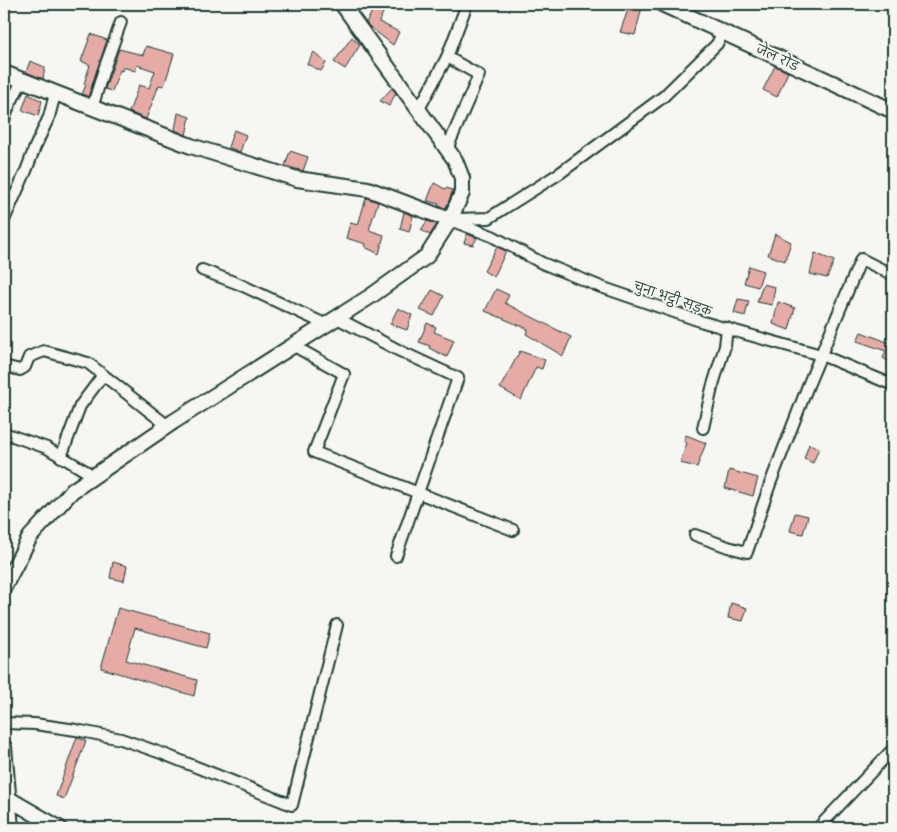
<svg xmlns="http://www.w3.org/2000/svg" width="897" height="832" font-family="Mali,'Playpen Sans Deva',sans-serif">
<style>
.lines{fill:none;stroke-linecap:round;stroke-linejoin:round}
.stream{stroke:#59939b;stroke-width:2.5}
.building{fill:#e6aba5;stroke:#1f3d34}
.street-casing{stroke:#1f3d34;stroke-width:14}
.secondary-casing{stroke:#1f3d34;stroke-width:18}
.street{stroke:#f6f6f2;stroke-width:10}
.secondary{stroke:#f6f6f2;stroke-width:14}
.labels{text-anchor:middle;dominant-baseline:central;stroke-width:4;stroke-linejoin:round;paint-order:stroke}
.street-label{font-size:12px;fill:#1f3d34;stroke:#f6f6f2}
</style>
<rect width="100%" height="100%" fill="#f6f6f2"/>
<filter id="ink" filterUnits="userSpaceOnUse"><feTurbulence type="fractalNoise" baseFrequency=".02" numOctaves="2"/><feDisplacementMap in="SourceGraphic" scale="10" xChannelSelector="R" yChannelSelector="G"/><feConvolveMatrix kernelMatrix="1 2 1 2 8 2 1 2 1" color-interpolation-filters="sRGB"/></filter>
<g filter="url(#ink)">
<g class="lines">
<path class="stream" d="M811 828 816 824"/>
</g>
<g class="building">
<path d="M376 4H387L379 22 399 32 393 45 370 27 366 23Z"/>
<path d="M630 4 642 7 635 35 620 32Z"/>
<path d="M91 34 107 40 88 97 82 94 86 85 84 84 90 65 81 61Z"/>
<path d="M352 37 360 45 345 69 334 62Z"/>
<path d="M146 46 174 54 164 86 159 85 146 119 129 112 139 85 149 88 155 71 137 65 135 71 123 67 122 71 120 70 112 91 105 89 119 49 143 55Z"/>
<path d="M314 52 326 63 321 71 307 64Z"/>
<path d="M30 61 45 67 43 79 26 72Z"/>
<path d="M775 66 788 72 777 97 763 90Z"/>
<path d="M392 88 396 93 389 106 380 101Z"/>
<path d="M28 94 42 101 38 116 22 110Z"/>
<path d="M178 113 190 117 186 135 175 130Z"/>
<path d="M234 130 246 135 240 152 228 147Z"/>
<path d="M290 151 308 157 303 171 285 166Z"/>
<path d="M434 183 445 189 446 188 453 190 446 208 438 206 439 204 427 201Z"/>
<path d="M366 198 378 202 369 230 384 235 379 254 365 247 366 244 346 238 350 223 358 225Z"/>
<path d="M404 212 413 216 409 232 400 229Z"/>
<path d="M427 221 437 224 430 235 421 230Z"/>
<path d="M467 234 477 238 473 245 464 243Z"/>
<path d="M775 234 791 242 785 261 768 255Z"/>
<path d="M497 247 506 251 494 277 484 271Z"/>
<path d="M815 253 834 261 827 278 810 274Z"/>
<path d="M749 266 763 271 758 287 744 283Z"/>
<path d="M763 284 775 287 772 305 757 302Z"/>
<path d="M496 289 509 295 505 303 571 337 563 356 526 334 528 329 485 311Z"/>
<path d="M432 290 444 296 434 316 420 310Z"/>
<path d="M738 299 749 301 745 316 734 313Z"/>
<path d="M778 302 795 308 789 330 773 324Z"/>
<path d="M398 308 412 315 407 330 390 324Z"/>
<path d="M427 323 436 327 434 332 454 340 447 357 429 348 430 346 419 342Z"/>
<path d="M861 332 890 343 893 336V358L891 363 883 358 886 351 857 341Z"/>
<path d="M520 351 545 360 542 369 536 367 521 400 500 388Z"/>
<path d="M686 435 706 443 697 467 680 463 687 443 684 442Z"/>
<path d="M809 444 819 448 813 463 804 459Z"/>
<path d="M729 470 758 478 753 496 725 488Z"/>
<path d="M795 513 808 516 803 534 790 531Z"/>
<path d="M113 562 127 566 124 581 110 578Z"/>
<path d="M731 603 747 608 743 621 728 618Z"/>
<path d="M118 608 210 633 206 648 135 628 126 660 197 680 194 696 101 668Z"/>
<path d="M77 737 86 741 64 799 56 796Z"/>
</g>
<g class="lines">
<defs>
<g id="street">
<path d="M92 108 103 72 121 22"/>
<path d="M419 109 447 57"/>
<path d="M4 120 8 108 22 81"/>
<path d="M447 149 479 75 447 57 467 4"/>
<path d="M456 219 489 218 560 173 663 97 717 44 723 31"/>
<path d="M4 220 26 171 35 147 49 117 55 94"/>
<path d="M450 220 492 236 542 263 601 287 703 322 821 355 893 385"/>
<path d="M202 270 239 284 327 325"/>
<path d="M337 318 400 351 458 378 396 556"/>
<path d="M294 346 344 374 314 452 513 530"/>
<path d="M4 366 20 370 25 367 29 357 44 351 88 363 168 426"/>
<path d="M703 428 712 388 725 346 727 328"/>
<path d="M4 433 47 448 94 476"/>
<path d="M61 457 80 406 103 375"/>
<path d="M695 535 728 547 747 552 770 484 809 383 861 259 893 275"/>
<path d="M4 723 35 724 76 730 121 739 161 753 292 805 337 625"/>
<path d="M818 828 893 749"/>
</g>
<g id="secondary">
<path d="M662 4 893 111"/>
<path d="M4 73 191 146 297 179 368 189 450 220"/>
<path d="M4 587 30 537 72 491 173 422 371 296 427 256 450 220 462 193V178L455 160 342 4"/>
<path d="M4 747 11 828"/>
<path d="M4 796 59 828"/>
</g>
</defs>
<use href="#street" class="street-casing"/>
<use href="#secondary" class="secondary-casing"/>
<use href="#street" class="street"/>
<use href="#secondary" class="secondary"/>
</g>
</g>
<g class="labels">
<g class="street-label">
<text transform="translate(778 57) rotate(25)">जेल रोड</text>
<text transform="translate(673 298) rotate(19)">चुना भट्ठी सड़क</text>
</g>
</g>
<rect width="897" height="832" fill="none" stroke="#f6f6f2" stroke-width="20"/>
<rect x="10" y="10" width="877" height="812" fill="none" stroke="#1f3d34" stroke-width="2" filter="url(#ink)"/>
</svg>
